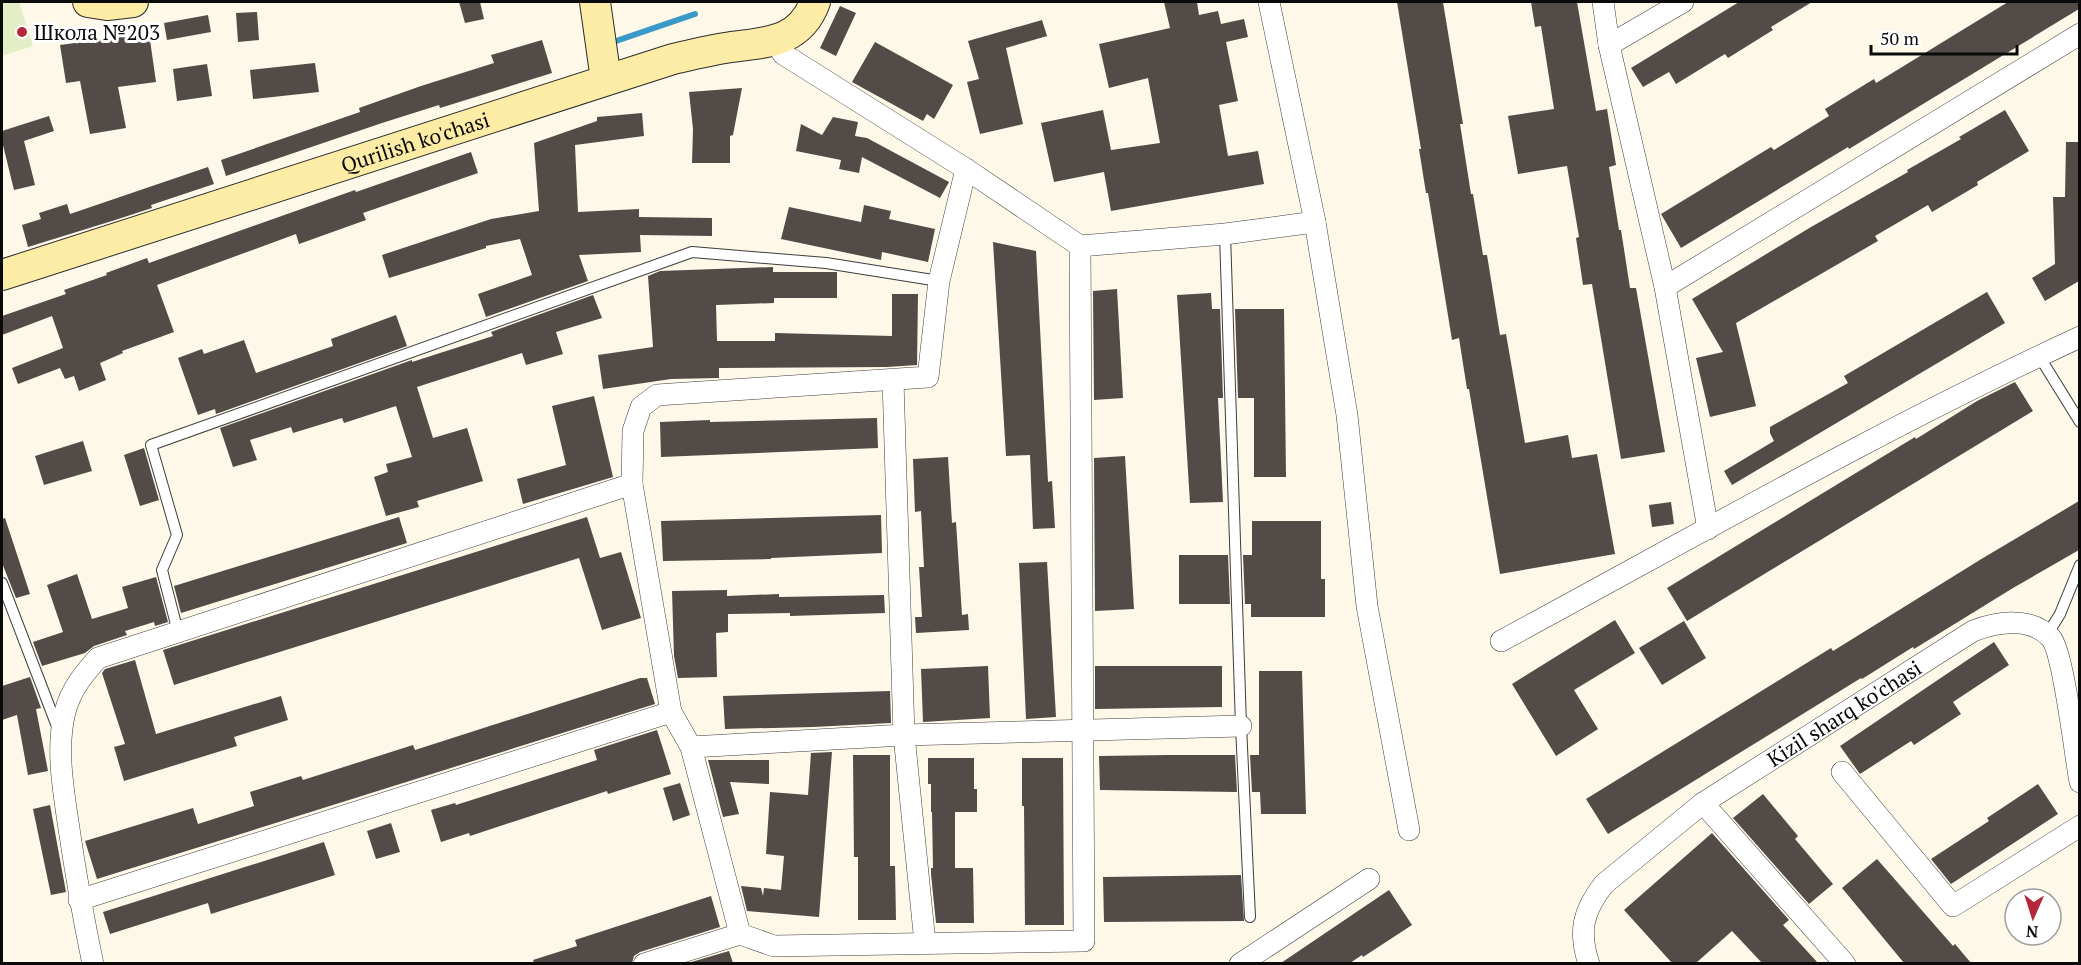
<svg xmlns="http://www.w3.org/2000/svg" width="2081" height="965" font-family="'PT Serif',serif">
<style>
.pitch{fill:#e3eec6}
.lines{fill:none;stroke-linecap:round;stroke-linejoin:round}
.stream{stroke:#399ac8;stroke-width:6}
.building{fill:#524b47}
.lane-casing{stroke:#3d3d3d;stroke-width:12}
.street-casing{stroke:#3d3d3d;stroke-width:22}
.secondary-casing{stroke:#2c2c2c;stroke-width:32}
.lane{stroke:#fff;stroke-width:10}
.street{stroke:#fff;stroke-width:21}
.secondary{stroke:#fceca5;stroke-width:30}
.poi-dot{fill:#b4283a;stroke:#fff;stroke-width:2}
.labels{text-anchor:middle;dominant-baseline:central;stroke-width:6;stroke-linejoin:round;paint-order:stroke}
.poi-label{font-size:21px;fill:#0a0a0a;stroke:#fff;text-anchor:start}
.street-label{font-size:21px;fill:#0a0a0a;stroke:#fff}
</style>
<rect width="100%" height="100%" fill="#fef8e8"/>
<path class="pitch" d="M2 2H19L33 46 2 56Z"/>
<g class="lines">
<path class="stream" d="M616 41 695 14"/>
</g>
<g class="building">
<path d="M459 2H480L484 19 465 23Z"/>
<path d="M1164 2H1197L1199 15 1218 11 1221 24 1244 19 1248 37 1226 42 1238 101 1219 105 1228 156 1258 151 1264 184 1111 211 1104 172 1054 182 1041 123 1103 110 1111 150 1160 143 1148 78 1109 88 1099 44 1170 28Z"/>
<path d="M1397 2H1443L1463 124H1460L1471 194H1473L1483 255H1487L1500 335 1506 334 1525 443 1568 435 1572 458 1597 454 1615 554 1500 574 1469 389H1467L1459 338 1452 340 1428 193H1426L1419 149H1421Z"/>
<path d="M1531 2H1577L1596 111 1607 109 1616 165 1609 167 1619 230H1621L1630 288H1636L1665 452 1621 459 1592 284 1583 285 1576 238 1579 237 1567 166 1518 174 1508 116 1554 109 1541 26 1535 27Z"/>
<path d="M1739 2H1812L1771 27 1773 30 1728 58 1725 54 1676 84 1669 72 1643 87 1631 68Z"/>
<path d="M2008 2H2079V9L1849 149 1848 147 1681 248 1661 214 1771 147 1774 150 1829 116 1825 109 1874 79 1876 83Z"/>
<path d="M840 6 856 13 836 56 820 48Z"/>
<path d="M257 12 259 40 238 42 236 13Z"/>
<path d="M208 15 211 32 167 40 164 23Z"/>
<path d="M1042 20 1047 36 1006 48 1023 124 980 134 967 82 979 79 968 41Z"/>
<path d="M149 33 156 82 118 87 126 128 90 134 80 81 66 83 60 45Z"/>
<path d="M542 40 552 73 440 108 439 105 382 123 226 176 221 160 360 112 359 108 421 86 494 63 491 55Z"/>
<path d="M875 42 953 85 934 119 927 114 923 121 852 82Z"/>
<path d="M315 63 319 92 253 99 250 70Z"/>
<path d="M207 64 212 96 177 101 173 69Z"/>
<path d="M742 88 733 135 730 136V163H692L693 129 689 92Z"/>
<path d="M2005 110 2029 151 1977 182 1978 185 1932 212 1928 205 1875 236 1878 241 1736 323 1756 406 1710 417 1696 358 1723 352 1692 299 1811 227 1908 172 1907 170 1961 139 1959 137Z"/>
<path d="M642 113 644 136 575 145 578 212 639 209V217L712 218V236L640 235 641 252 579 255 588 281 486 317 478 294 532 275 520 239 486 246V248L389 278 382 255 491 219 539 211 534 143 597 121V117Z"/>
<path d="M49 116 54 131 24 141 35 185 14 190 2 141V131Z"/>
<path d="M833 117 858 122 855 136 867 138 949 182 940 198 862 157 859 173 839 169 841 160 796 151 801 124 822 135Z"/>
<path d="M2066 142H2079V281L2045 301 2032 278 2055 264 2053 197H2065Z"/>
<path d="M471 152 478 173 363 213 366 220 299 244 296 234 157 285 174 332 122 351 123 353 100 363 106 380 79 391 74 376 65 379 60 368 18 384 12 368 63 348 52 316 2 335V316L66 294 64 290 107 275 106 273 147 258 149 263 355 190 356 192Z"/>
<path d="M208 167 214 184 151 205 152 208 112 221 28 247 22 225 41 219 39 213 67 204 70 214Z"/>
<path d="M864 205 891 211 889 219 935 229 928 262 882 252 881 260 781 239 789 207 861 222Z"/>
<path d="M993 242 1036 251 1048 482 1052 481 1055 528 1033 529 1030 455 1006 456Z"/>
<path d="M773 267V272H837V298H774V303L716 305 717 341H775V333L892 336V294H918L917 365 887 367 719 368V378L671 379 603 389 598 355 653 347 648 276 660 271Z"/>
<path d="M1117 289 1123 398 1094 400 1093 291Z"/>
<path d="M1987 292 2005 323 1732 485 1724 471 1774 441 1770 433V427L1848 383 1844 376Z"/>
<path d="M1211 293 1212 309H1220L1223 398H1218L1223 502 1190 503 1177 295Z"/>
<path d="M593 295 602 318 556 332 563 354 526 365 522 353 417 387 433 438 467 428 483 481 417 501 419 507 386 516 374 477 388 472 386 464 412 457 396 406 344 423 342 418 293 433 291 427 250 440 257 460 233 467 220 428 412 360V362L493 336 491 332Z"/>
<path d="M1235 309H1284L1286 477H1254V398H1238Z"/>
<path d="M396 315 407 346 216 414 215 409 198 415 178 358 202 349 204 354 244 340 256 373 333 346 331 339Z"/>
<path d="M2015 382 2033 411 1687 621 1667 588 1915 437 1916 439 1977 401Z"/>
<path d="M594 396 613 477 523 504 517 479 566 465 552 406Z"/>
<path d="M877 418 878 448 661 457 660 422 710 420V422Z"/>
<path d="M83 441 92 471 44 485 35 456Z"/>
<path d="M144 448 159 500 140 506 124 455Z"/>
<path d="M1125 456 1134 609 1095 611 1094 458Z"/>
<path d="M948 457 952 523 956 522 962 615 968 614 969 630 916 633 915 617H922L919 567H924L921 511 915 512 913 459Z"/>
<path d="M2079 501V550L2013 588 1914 649 1913 647 1862 679 1861 678 1608 834 1586 799 1831 648 1833 651 1983 558Z"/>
<path d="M1671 502 1674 524 1652 527 1649 505Z"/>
<path d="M881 515 882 553 771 558V559L663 561 661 521Z"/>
<path d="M399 517 407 543 181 613 174 586Z"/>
<path d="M587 517 600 558 621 552 641 618 602 630 579 558 174 685 163 650Z"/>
<path d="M5 518 30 594 16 598 2 563V519Z"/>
<path d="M1252 521H1321V579H1325V617H1251V604H1245L1243 555H1252Z"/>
<path d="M1179 555H1228L1230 604H1179Z"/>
<path d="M1047 562 1056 717 1026 719 1019 563Z"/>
<path d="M77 574 92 619 128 608 122 587 156 577 168 622 155 626 154 622 125 631 127 635 94 646 85 653 42 666 33 642 63 632 47 585Z"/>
<path d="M727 590V596L779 594V597L884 595 885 613 790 616V613L728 614V632L716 633 717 677 678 678 674 656 672 591Z"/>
<path d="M1615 620 1635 653 1574 690 1598 729 1556 756 1512 684Z"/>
<path d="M1684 621 1706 658 1662 685 1639 648Z"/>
<path d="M1994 642 2009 665 1953 702 1961 714 1914 745 1911 741 1860 774 1840 746Z"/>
<path d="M135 660 156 734 281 696 288 720 234 737 237 746 124 781 114 747 125 744 102 673 105 669Z"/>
<path d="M988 666 990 718 923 722 921 669Z"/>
<path d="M1095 666H1222V707L1095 709Z"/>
<path d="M1259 671H1302L1306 814H1261L1260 792H1252L1250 755H1259Z"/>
<path d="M30 677 41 708 36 709 48 771 28 775 17 715 2 720V686Z"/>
<path d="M640 678H647L655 704 97 879 85 841 193 808 198 824 254 806 250 792 301 776 303 780 413 745 415 750Z"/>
<path d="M890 691 891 723 813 727 725 729 723 696Z"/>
<path d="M657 730 671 774 608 794 607 791 470 836 469 833 441 842 431 810 455 803 456 805 597 760 594 750Z"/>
<path d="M832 752 819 917 747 911 741 886 761 888 763 896 764 888 781 890 784 856 766 854 770 792 808 795 811 753Z"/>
<path d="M853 755H890V866H895L896 920H858V857H854Z"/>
<path d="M1168 755H1235L1237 792 1100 790 1099 756Z"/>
<path d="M928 758H974V789H977V812H955V868H973L974 923H936L931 874V868H933L932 812H931V784H928Z"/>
<path d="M1022 758H1063L1064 925H1025L1024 806H1022Z"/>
<path d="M708 760H769V784L730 782 739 814 723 817Z"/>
<path d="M680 783 690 815 673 821 663 788Z"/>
<path d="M2038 784 2058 814 1951 884 1931 859 1989 821 1987 818Z"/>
<path d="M1763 794 1798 836 1795 839 1833 884 1809 904 1733 818Z"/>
<path d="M50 805 66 892 51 895 33 809Z"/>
<path d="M391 823 400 852 376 859 367 831Z"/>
<path d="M1712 833 1789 920 1783 925 1818 963H1762L1732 931 1696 963H1672L1624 910Z"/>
<path d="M324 842 335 875 211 914 208 903 110 934 103 912Z"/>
<path d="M1877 859 1953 946 1955 944 1971 963H1904L1842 888Z"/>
<path d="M1241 875 1244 921 1104 922 1103 877Z"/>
<path d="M1389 890 1412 925 1363 957 1362 955 1350 963H1281Z"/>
<path d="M711 896 720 927 640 952 634 956 632 963H534L533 960 577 946 575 940Z"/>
<path d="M729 951 733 963H688Z"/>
</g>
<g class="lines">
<defs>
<g id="lane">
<path d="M1225 234 1241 726 1250 917"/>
<path d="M2039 356 2080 422"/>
<path d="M2 583 58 729"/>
<path d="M178 632 162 570 177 535 151 445 692 252 826 263 939 281"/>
<path d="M2047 635 2060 614 2080 565"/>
</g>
<g id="street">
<path d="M1269 2 1315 222 1347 415 1367 606 1409 830"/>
<path d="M1603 2 1609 45"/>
<path d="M1683 2 1609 45 1665 287 1708 529"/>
<path d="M1080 246 1225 234 1315 222"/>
<path d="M1665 287 2080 34"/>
<path d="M893 380 904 735 925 943"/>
<path d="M632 484 671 712 691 747 740 934"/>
<path d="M1501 641C1692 538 1881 429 2080 337"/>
<path d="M691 747 904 735 1241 726"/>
<path d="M1842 772 1953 906 2080 826"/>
<path d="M1703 803 1845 964"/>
<path d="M79 900 671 712"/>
<path d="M93 964C83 917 75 870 68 822 63 788 56 747 65 712 71 689 83 675 98 658L632 484 633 431 641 407 657 395 928 377 939 281 966 169"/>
<path d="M644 964 740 934 774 946 1084 941 1080 246 966 169 783 54 776 41"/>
<path d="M1240 964 1369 879"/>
<path id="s1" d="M1589 964C1578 931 1583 911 1604 884L1703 803 1973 631C1997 622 2031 616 2051 638 2064 654 2075 756 2080 782"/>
</g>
<g id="secondary">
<path d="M88 2 107 5 133 2"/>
<path d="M595 2 606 80"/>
<path id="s2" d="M2 275 673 59C690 55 707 51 725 48 763 42 799 45 815 2"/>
</g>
</defs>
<use href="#lane" class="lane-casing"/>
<use href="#street" class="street-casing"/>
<use href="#secondary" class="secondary-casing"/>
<use href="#lane" class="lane"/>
<use href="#street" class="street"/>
<use href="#secondary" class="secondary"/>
</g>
<circle class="poi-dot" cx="22" cy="32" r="6"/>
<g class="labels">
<g class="poi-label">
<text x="34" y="32">Школа №203</text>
</g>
<g class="street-label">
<text stroke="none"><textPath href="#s2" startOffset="434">Qurilish ko'chasi</textPath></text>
<text stroke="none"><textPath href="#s1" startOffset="381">Kizil sharq ko'chasi</textPath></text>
</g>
</g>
<rect width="2081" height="965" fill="none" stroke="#0a0a0a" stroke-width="6"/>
<g transform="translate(2033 917) rotate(183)"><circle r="28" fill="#ffffff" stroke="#9d9d9d" stroke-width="1.5"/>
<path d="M0-4.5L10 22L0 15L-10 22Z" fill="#b4283a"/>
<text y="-9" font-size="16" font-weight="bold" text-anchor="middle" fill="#0a0a0a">N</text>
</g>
<path d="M1871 45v9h146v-9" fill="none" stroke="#0a0a0a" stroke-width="3"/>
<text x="1880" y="45" font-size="18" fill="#0a0a0a" stroke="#ffffff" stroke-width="4.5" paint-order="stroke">50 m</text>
</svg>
